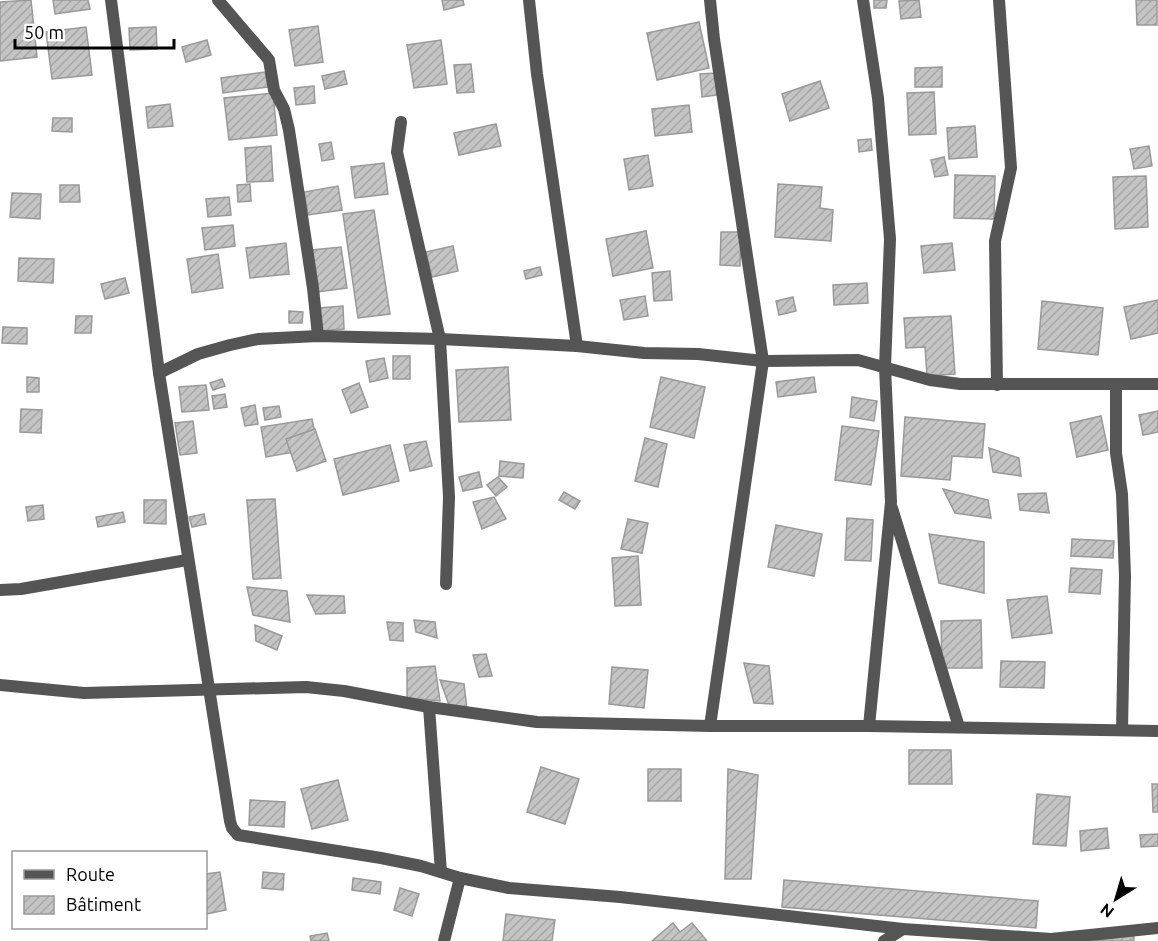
<svg xmlns="http://www.w3.org/2000/svg" width="1158" height="941" font-family="Ubuntu,sans-serif">
<style>
.building{fill:url(#building-hatch);stroke:#999;stroke-width:1.5}
.lines{fill:none;stroke-linecap:round;stroke-linejoin:round}
.minor{stroke:#555;stroke-width:12}
</style>
<defs>
<pattern id="building-hatch" width="6" height="6" patternUnits="userSpaceOnUse" patternTransform="scale(1.5)"><rect width="6" height="6" fill="#c4c4c4"/><path d="M-1 1l2-2M0 6l6-6M5 7l2-2" fill="none" stroke="#a7a7a7"/></pattern>
</defs>
<rect width="100%" height="100%" fill="#fff"/>
<g class="building">
<path d="M31 0 37 57 0 61V2Z"/>
<path d="M53 0H88L90 9 55 14Z"/>
<path d="M442 0H463L464 5 444 10Z"/>
<path d="M874 0H887L886 8H874Z"/>
<path d="M919 0 921 17 901 19 899 1Z"/>
<path d="M1136 0H1157V25H1137Z"/>
<path d="M699 22 709 68 657 80 647 33Z"/>
<path d="M318 26 323 62 295 66 289 30Z"/>
<path d="M86 27 92 75 52 79 46 32Z"/>
<path d="M156 27 157 49 130 50 129 28Z"/>
<path d="M207 40 211 55 186 62 182 47Z"/>
<path d="M441 40 447 84 414 88 407 45Z"/>
<path d="M471 64 474 92 457 93 454 65Z"/>
<path d="M942 67V87H915V68Z"/>
<path d="M344 71 347 84 325 89 322 76Z"/>
<path d="M265 72 268 87 223 93 221 78Z"/>
<path d="M715 73 717 95 702 97 700 74Z"/>
<path d="M820 81 829 108 790 121 782 94Z"/>
<path d="M314 86 315 103 296 105 294 88Z"/>
<path d="M934 92 936 134 909 135 907 93Z"/>
<path d="M273 93 277 135 229 140 224 98Z"/>
<path d="M170 104 173 126 148 128 146 107Z"/>
<path d="M689 105 692 132 655 136 652 109Z"/>
<path d="M53 118H72V132L52 131Z"/>
<path d="M496 124 501 146 459 155 454 133Z"/>
<path d="M975 126 977 157 949 159 947 128Z"/>
<path d="M871 139 872 150 859 152 858 140Z"/>
<path d="M331 142 334 159 322 161 319 144Z"/>
<path d="M271 146 273 181 247 182 245 148Z"/>
<path d="M1149 146 1152 166 1134 169 1130 149Z"/>
<path d="M648 155 653 186 629 190 624 159Z"/>
<path d="M944 157 948 175 935 177 931 160Z"/>
<path d="M384 163 388 194 355 198 351 167Z"/>
<path d="M955 175 995 176 994 219 954 218Z"/>
<path d="M1146 176 1148 227 1115 229 1113 177Z"/>
<path d="M250 184 251 201 238 202 237 185Z"/>
<path d="M778 184 822 187 820 208 833 210 831 241 775 237Z"/>
<path d="M60 185H79L80 202H60Z"/>
<path d="M338 186 342 210 308 215 304 192Z"/>
<path d="M12 193 41 194 40 219 10 217Z"/>
<path d="M229 197 231 215 208 217 206 199Z"/>
<path d="M374 210 390 314 358 318 343 214Z"/>
<path d="M233 225 235 246 205 250 202 228Z"/>
<path d="M646 231 653 268 613 276 606 239Z"/>
<path d="M721 232H741L740 266 720 265Z"/>
<path d="M286 243 289 274 250 278 246 248Z"/>
<path d="M952 243 955 270 924 273 921 246Z"/>
<path d="M453 246 458 271 432 277 426 252Z"/>
<path d="M341 247 347 288 317 292 312 250Z"/>
<path d="M218 254 223 288 192 293 187 259Z"/>
<path d="M19 258 54 259 53 283 18 281Z"/>
<path d="M540 267 542 275 526 279 524 271Z"/>
<path d="M670 271 672 300 654 301 652 273Z"/>
<path d="M125 278 129 293 105 299 101 284Z"/>
<path d="M867 283 868 303 834 305 833 285Z"/>
<path d="M645 296 648 316 624 320 620 300Z"/>
<path d="M793 297 796 311 779 315 776 301Z"/>
<path d="M1158 300V333L1131 339 1124 307Z"/>
<path d="M1042 301 1103 308 1098 355 1038 349Z"/>
<path d="M343 306 344 329 320 331 319 308Z"/>
<path d="M289 311 303 312 302 323H289Z"/>
<path d="M76 316H92L91 333H75Z"/>
<path d="M951 316 955 374 927 376 925 347 906 348 904 318Z"/>
<path d="M3 327 27 328V344L2 343Z"/>
<rect x="393" y="356" width="17" height="23"/>
<path d="M384 358 388 378 370 382 366 361Z"/>
<path d="M508 367 511 420 459 422 456 370Z"/>
<path d="M27 377 39 378V392H27Z"/>
<path d="M661 377 705 387 694 438 650 427Z"/>
<path d="M814 377 816 392 778 397 776 382Z"/>
<path d="M222 379 225 386 213 390 210 383Z"/>
<path d="M359 383 368 407 351 413 342 390Z"/>
<path d="M206 385 209 410 182 412 179 387Z"/>
<path d="M225 394 227 407 214 409 212 396Z"/>
<path d="M852 397 877 401 874 421 850 417Z"/>
<path d="M255 405 258 424 245 426 241 408Z"/>
<path d="M279 406 281 417 265 420 263 408Z"/>
<path d="M21 409 42 410 41 433 20 432Z"/>
<path d="M1158 411V432L1143 435 1139 415Z"/>
<path d="M1101 416 1108 450 1077 457 1070 423Z"/>
<path d="M905 417 985 424 982 458 952 456 950 480 901 476Z"/>
<path d="M312 419 318 448 266 457 261 427Z"/>
<path d="M193 421 197 453 180 455 175 423Z"/>
<path d="M842 426 879 431 871 485 835 480Z"/>
<path d="M315 429 326 461 297 471 286 439Z"/>
<path d="M645 438 667 444 658 487 635 481Z"/>
<path d="M426 441 432 466 410 471 404 445Z"/>
<path d="M390 445 399 481 343 495 334 459Z"/>
<path d="M989 448 1019 458 1021 476 993 472Z"/>
<path d="M500 461 524 464 523 478 499 476Z"/>
<path d="M479 472 482 487 463 491 459 477Z"/>
<path d="M498 477 507 487 496 496 487 485Z"/>
<path d="M943 489 988 500 991 518 955 513Z"/>
<path d="M564 492 580 501 575 509 559 500Z"/>
<path d="M1046 493 1049 513 1020 510 1018 494Z"/>
<path d="M494 497 506 519 482 529 473 502Z"/>
<path d="M275 499 281 578 253 579 247 500Z"/>
<path d="M144 500H166V524L144 523Z"/>
<path d="M43 505 44 519 28 521 26 507Z"/>
<path d="M123 512 125 522 98 527 96 517Z"/>
<path d="M204 514 206 524 192 527 189 517Z"/>
<path d="M847 518 873 520 871 561 845 560Z"/>
<path d="M628 519 648 523 642 553 621 549Z"/>
<path d="M776 525 822 534 814 576 768 567Z"/>
<path d="M929 534 984 542V593L939 583Z"/>
<path d="M1072 539 1114 541 1113 558 1071 556Z"/>
<path d="M638 556 641 605 615 606 612 558Z"/>
<path d="M1071 568 1102 570 1100 594 1069 592Z"/>
<path d="M247 587 287 591 290 622 253 615Z"/>
<path d="M307 595 344 596 345 613 316 614Z"/>
<path d="M1047 596 1052 633 1012 638 1007 600Z"/>
<path d="M414 620 435 622 437 638 416 632Z"/>
<path d="M981 620 982 668H942L941 621Z"/>
<path d="M387 622 403 623V641L390 640Z"/>
<path d="M255 625 282 636 277 650 256 641Z"/>
<path d="M486 654 492 676 479 677 473 655Z"/>
<path d="M1001 661 1045 662 1044 688 1000 687Z"/>
<path d="M744 663 769 666 773 704 754 703Z"/>
<path d="M435 666 440 701 407 698V668Z"/>
<path d="M612 667 648 670 644 708 609 704Z"/>
<path d="M440 680 464 684 467 709 449 705Z"/>
<path d="M909 750H951L952 784H909Z"/>
<path d="M541 767 579 779 565 824 527 812Z"/>
<rect x="648" y="769" width="33" height="32"/>
<path d="M728 769 758 775 751 879H725Z"/>
<path d="M338 780 348 820 312 829 301 789Z"/>
<path d="M1152 784H1158V812H1153Z"/>
<path d="M1037 794 1070 797 1066 846 1033 844Z"/>
<path d="M250 800 285 802 284 827 249 825Z"/>
<path d="M1107 828 1109 848 1081 851 1080 831Z"/>
<path d="M1158 834V846L1141 847 1140 835Z"/>
<path d="M220 872 226 910 206 914V874Z"/>
<path d="M263 872 284 874 283 890 262 888Z"/>
<path d="M353 878 381 882 380 894 352 890Z"/>
<path d="M784 880 1038 901 1036 928 782 907Z"/>
<path d="M400 888 419 894 412 916 394 910Z"/>
<path d="M506 914 555 920 552 941H503Z"/>
<path d="M673 923 680 932 692 923 707 941H652Z"/>
<path d="M327 933 329 941H311L310 936Z"/>
<path d="M1134 936V941H1086Z"/>
</g>
<g class="lines">
<g class="minor">
<path d="M111 0 159 373 230 821 232 828 238 835 381 858 421 866 460 878 509 888 620 897 903 929 1051 939 1158 928"/>
<path d="M218 0 269 60 274 90 284 109 289 130 313 288 318 336"/>
<path d="M529 0 537 74 577 346"/>
<path d="M863 0 878 98 890 239 885 367 891 502 869 726"/>
<path d="M401 122 397 152 440 339 449 497 446 584"/>
<path d="M159 373 198 354 230 345 258 339 318 336 440 339 577 346 644 353 698 354 763 361 858 360 930 380 960 384H1158"/>
<path d="M997 385 995 241 1011 168 999 0"/>
<path d="M1116 385V453L1122 494 1125 576 1122 730"/>
<path d="M892 508 959 727"/>
<path d="M0 590 21 589 187 560"/>
<path d="M0 685 84 693 306 687 344 691 429 707 537 722 710 726H869L1158 731"/>
<path d="M429 707 441 872"/>
<path d="M710 726 763 361 714 39 710 0"/>
<path d="M444 941 460 878"/>
<path d="M884 941 903 929"/>
</g>
</g>
<rect x="12" y="851" width="195" height="78" fill="#ffffff" stroke="#999999" stroke-width="1.5"/>
<rect x="24" y="870" width="30" height="9" fill="#555555" stroke="#999999" stroke-width="1.5"/>
<text x="66" y="881" font-size="18" fill="#000000">Route</text>
<rect x="24" y="896" width="30" height="18" fill="url(#building-hatch)" stroke="#999999" stroke-width="1.5"/>
<text x="66" y="911" font-size="18" fill="#000000">Bâtiment</text>
<g transform="translate(1116 899) rotate(217)" stroke="#ffffff" stroke-width="4.5" paint-order="stroke">
<path d="M0-4.5L10 22L0 15L-10 22Z" fill="#000000"/>
<text y="-9" font-size="16" font-weight="bold" text-anchor="middle" fill="#000000">N</text>
</g>
<path d="M15 39v9h159v-9" fill="none" stroke="#000000" stroke-width="3"/>
<text x="24" y="39" font-size="18" fill="#000000" stroke="#ffffff" stroke-width="4.5" paint-order="stroke">50 m</text>
</svg>
